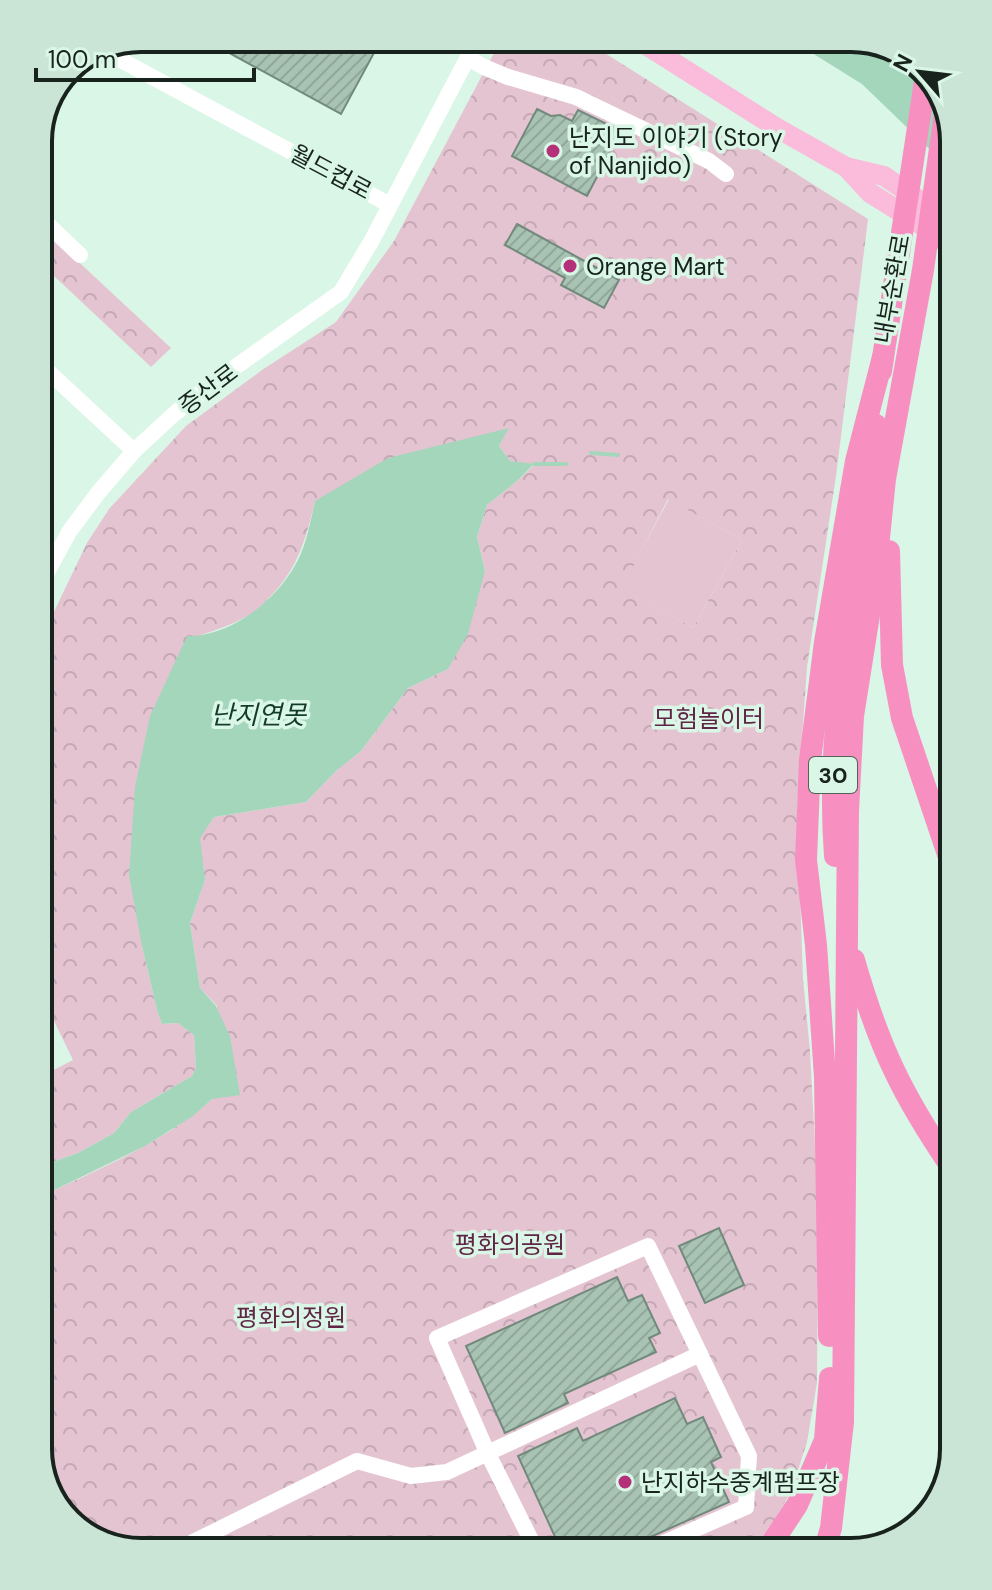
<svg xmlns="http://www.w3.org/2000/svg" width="992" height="1590" font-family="'DM Sans','Noto Sans KR',sans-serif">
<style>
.green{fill:#e5c4d2}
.forest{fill:url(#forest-crowns);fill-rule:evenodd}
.water{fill:#a4d6bb}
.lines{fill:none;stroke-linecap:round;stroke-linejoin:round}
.stream{stroke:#a4d6bb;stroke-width:4}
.building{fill:url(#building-hatch);stroke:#718a7c;stroke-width:2}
.minor{stroke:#fff;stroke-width:16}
.major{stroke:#fabcda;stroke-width:20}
.highway{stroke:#f790c1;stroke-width:22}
.poi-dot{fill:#b4317a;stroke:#d9f6e6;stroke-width:3}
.labels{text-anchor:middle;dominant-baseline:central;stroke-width:7;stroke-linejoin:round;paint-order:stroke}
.shield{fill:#d9f6e6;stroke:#526259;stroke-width:2}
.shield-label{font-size:22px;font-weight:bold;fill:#18231d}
.poi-label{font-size:24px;fill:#18231d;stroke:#d9f6e6;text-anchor:start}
.street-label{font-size:24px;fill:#18231d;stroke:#d9f6e6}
.park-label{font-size:24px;fill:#602544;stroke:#d9f6e6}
.water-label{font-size:26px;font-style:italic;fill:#123b29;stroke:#d9f6e6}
.rim{fill:none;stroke:#18231d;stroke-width:4}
</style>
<defs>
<pattern id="forest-crowns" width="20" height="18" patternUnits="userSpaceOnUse" patternTransform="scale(2)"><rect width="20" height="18" fill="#e5c4d2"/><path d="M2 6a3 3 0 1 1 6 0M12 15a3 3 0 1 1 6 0" fill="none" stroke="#c4a8b4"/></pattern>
<pattern id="building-hatch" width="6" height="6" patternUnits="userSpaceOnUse" patternTransform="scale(2)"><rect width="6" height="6" fill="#a8c3b4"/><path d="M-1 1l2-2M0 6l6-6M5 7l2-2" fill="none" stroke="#90a79a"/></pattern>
</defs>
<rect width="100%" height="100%" fill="#d9f6e6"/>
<path class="green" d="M669 499 742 540 693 628 621 588Z"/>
<g class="forest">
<path d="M502 38H581L868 219 836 476 807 667 797 808 803 979 810 1051 818 1201 817 1383 807 1442 792 1489 766 1537 754 1552H135L84 1535 49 1495 38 1449V1198C98 1169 162 1144 212 1099L217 1006 200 988 190 923 205 880 199 838 214 817 306 802 336 771 361 751 408 688 448 669 485 571 477 537 487 505 518 480 534 465 510 461 499 446 508 429 315 501C305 543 297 571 265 602 261 606 256 611 251 614 235 624 216 630 198 636L142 946 157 1010 162 1024 178 1023 194 1035 196 1068 192 1076 131 1112 114 1133 78 1153 38 1167V1078L73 1060 38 988V645L87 543 109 509 186 426 262 370 336 322 394 241ZM668 499 742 540 693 628 622 588Z"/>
<path d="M38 224 171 348 151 367 38 261Z"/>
</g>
<g class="water">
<path d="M788 38H842L869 55 899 52 909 56 943 95 954 141V207L949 168 862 84Z"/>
<path d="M954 401V1325L952 1160V712L940 543V453Z"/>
<path d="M509 428 499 446 510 461 534 464 518 480 487 505 477 537 485 571 468 634 448 669 408 688 361 751 336 771 306 802 214 817 200 838 205 880 190 923 200 988 216 1006 230 1036 240 1095 212 1099 193 1116 145 1146 38 1198V1167L78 1153 114 1133 131 1112 192 1076 196 1068 194 1035 178 1023 162 1024 157 1010 142 946 129 875 135 787 150 716 187 636C229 637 274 602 294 567 306 548 310 523 315 501L388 458Z"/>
</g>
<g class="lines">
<g class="stream">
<path d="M591 453 618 455"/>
<path d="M534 464H566"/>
</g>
</g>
<g class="building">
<path d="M202 38H382L341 114Z"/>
<path d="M537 109 551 116 560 115 572 121 578 110 621 131 587 196 512 156Z"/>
<path d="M517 224 619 280 604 308 561 285 565 278 505 245Z"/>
<path d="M719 1228 744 1285 705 1303 679 1246Z"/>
<path d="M617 1277 628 1301 642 1295 660 1333 649 1338 656 1352 564 1394 568 1403 505 1433 466 1346Z"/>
<path d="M675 1398 687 1424 703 1417 721 1457 711 1462 729 1502 639 1542 621 1552H562L518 1456 577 1428 583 1441Z"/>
</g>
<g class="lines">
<g class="minor">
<path d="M106 52 390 205"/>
<path d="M468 58 484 67 508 77 576 97 709 161 726 174"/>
<path d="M38 215 80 255"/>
<path d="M38 362 134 451"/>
<path d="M38 589 69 532 98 493 134 451 174 414 217 380 341 292 372 240 478 38"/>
<path d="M173 1552 357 1461 411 1476 447 1472 700 1354"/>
<path d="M537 1552 488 1454 437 1338 648 1246 749 1456 746 1507 643 1552"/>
</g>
<g class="major">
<path d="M635 38 777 128 846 167 884 176 954 224"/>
<path d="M846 167 870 193 942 238"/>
</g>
<g class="highway">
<path d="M942 238 954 248"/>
<path d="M881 371 926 75"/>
<path d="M889 551 892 665 902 718 954 872"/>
<path d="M835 856C825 726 853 593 873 464L876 425"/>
<path d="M854 960C865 998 877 1035 894 1070 911 1106 932 1139 954 1171"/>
<path d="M829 1336 825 1077 816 945 806 860 810 760 825 642 856 461 883 357"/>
<path d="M766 1552 797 1505 825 1440 830 1378"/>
<path d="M824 1552 831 1528 843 1422 848 811 853 716 875 577 885 479 923 270 946 106"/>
</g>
</g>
<g class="poi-dot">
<circle cx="553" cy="151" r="8"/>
<circle cx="570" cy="266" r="8"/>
<circle cx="625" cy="1482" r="8"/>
</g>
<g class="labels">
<rect class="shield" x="809" y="757" width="48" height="36" rx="6"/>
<g class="shield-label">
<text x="833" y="775">30</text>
</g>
<g class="poi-label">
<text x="569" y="137">난지도 이야기 (Story<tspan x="569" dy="28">of Nanjido)</tspan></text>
<text x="586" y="266">Orange Mart</text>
<text x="641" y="1482">난지하수중계펌프장</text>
</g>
<g class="street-label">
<text transform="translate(331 172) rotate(28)">월드컵로</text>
<text transform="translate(892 289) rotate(-80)">내부순환로</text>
<text transform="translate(208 389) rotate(-37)">증산로</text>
</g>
<g class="park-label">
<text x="709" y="718">모험놀이터</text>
<text x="510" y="1244">평화의공원</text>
<text x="291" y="1317">평화의정원</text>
</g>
<g class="water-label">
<text x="258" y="715">난지연못</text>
</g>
</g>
<path d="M0 0H992V1590H0ZM141 52H851A89 89 0 0 1 940 141V1449A89 89 0 0 1 851 1538H141A89 89 0 0 1 52 1449V141A89 89 0 0 1 141 52Z" fill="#cae5d6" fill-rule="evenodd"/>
<path class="rim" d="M141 52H851A89 89 0 0 1 940 141V1449A89 89 0 0 1 851 1538H141A89 89 0 0 1 52 1449V141A89 89 0 0 1 141 52Z"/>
<g transform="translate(920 72) rotate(298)" stroke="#d9f6e6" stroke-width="6" paint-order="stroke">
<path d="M0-6L14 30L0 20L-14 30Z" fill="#18231d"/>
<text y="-12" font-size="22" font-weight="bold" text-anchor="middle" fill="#18231d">N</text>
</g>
<path d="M36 68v12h218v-12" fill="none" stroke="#18231d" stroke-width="4"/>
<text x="48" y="68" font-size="24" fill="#18231d" stroke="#d9f6e6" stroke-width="6" paint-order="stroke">100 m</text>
</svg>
